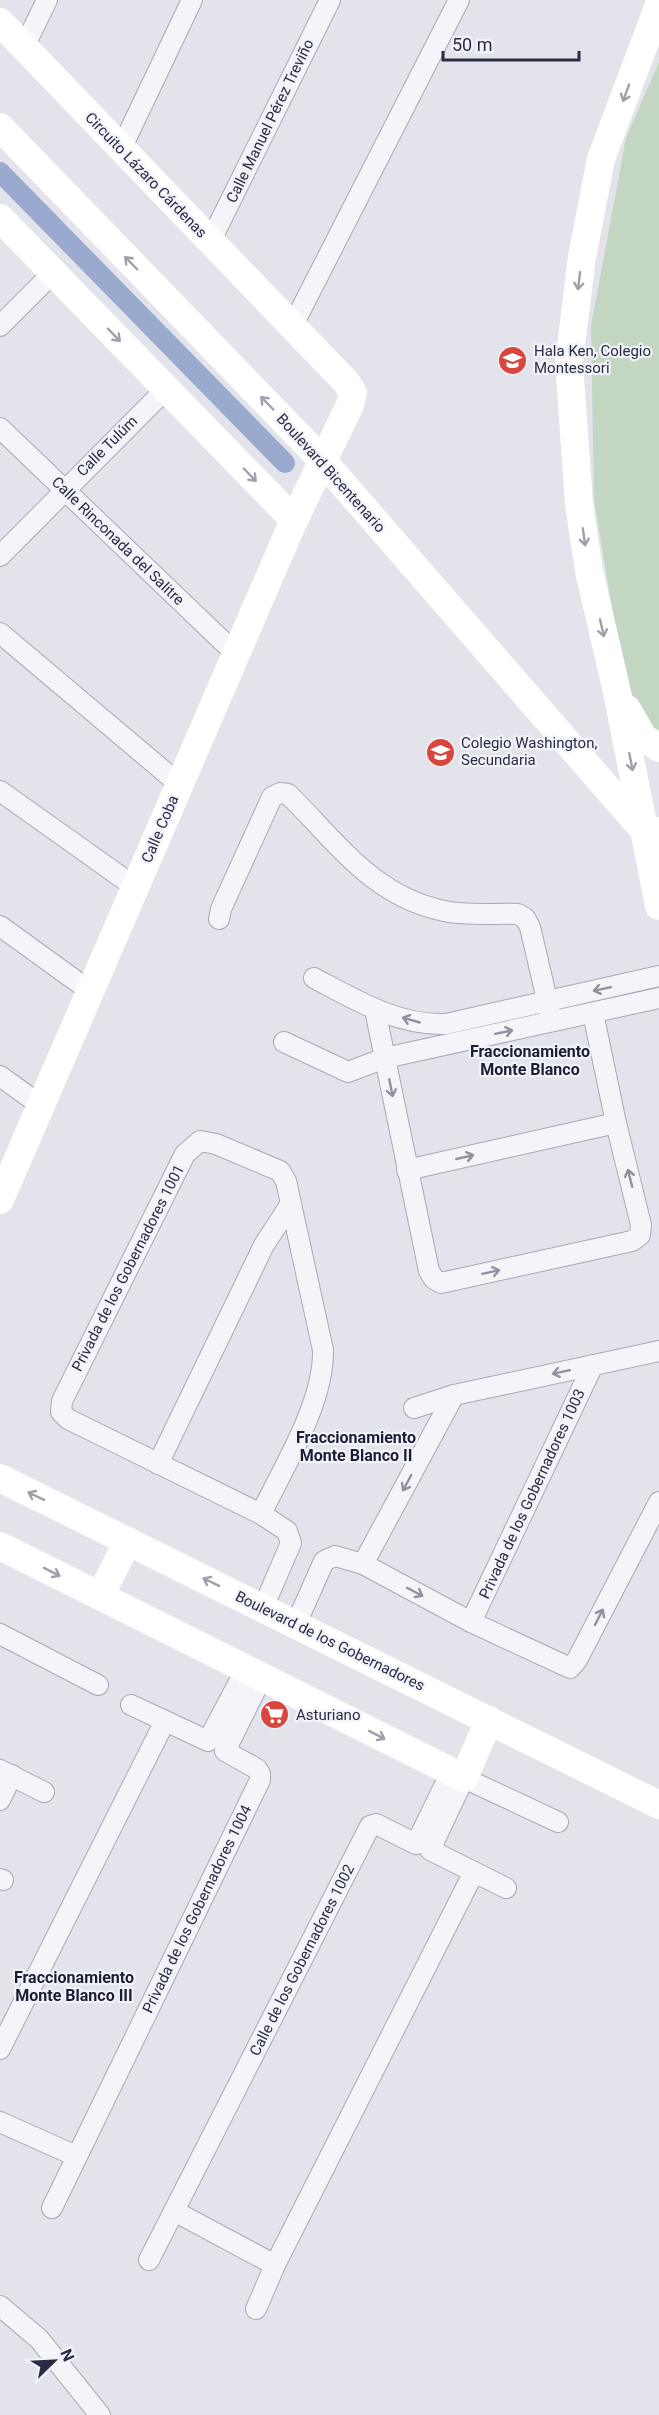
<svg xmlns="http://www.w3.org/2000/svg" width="659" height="2415" font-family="Roboto,sans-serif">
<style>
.green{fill:#c3d6c2}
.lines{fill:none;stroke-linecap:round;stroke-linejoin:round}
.canal{stroke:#9aa9ce;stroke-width:20}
.street-casing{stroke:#a6a9b6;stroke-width:22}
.street{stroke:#f5f5f9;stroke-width:20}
.secondary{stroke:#fff;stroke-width:28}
.oneway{stroke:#9ea0ab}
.oneway2{stroke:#8e919f}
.labels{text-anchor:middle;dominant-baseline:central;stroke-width:4.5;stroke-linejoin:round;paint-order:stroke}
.street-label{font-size:15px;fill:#282d45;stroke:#f2f3f8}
.poi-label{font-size:15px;fill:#282d45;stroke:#f2f3f8;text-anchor:start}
.neighbourhood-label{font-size:16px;font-weight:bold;fill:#1a1e35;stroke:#f2f3f8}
</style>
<rect width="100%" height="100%" fill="#e2e3eb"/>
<path class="green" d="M659 62V734L647 722 625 685 594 500 591 326 626 138Z"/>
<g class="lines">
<path class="canal" d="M0 172 285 463"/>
<defs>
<g id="street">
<path d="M24 47 47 0"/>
<path d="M121 149 192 0"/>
<path d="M210 242 330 0"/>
<path d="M0 326 53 273"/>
<path d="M292 327 459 0"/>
<path d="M0 428 236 654"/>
<path d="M0 556 166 389"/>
<path d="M0 633 179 784"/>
<path d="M0 791 135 887"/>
<path d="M219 919 221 909 272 797 280 793 288 794C337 842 372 896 444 911 467 916 494 913 518 914L525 918 530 927 552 1021"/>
<path d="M0 926 90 991"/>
<path d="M314 978C356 1000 398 1026 446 1024L659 976"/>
<path d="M375 1010 429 1271 434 1279 441 1283 632 1241 640 1235 641 1225 616 1123 593 1013"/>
<path d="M284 1042 348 1072 385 1058 659 998"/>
<path d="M0 1076 40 1105"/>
<path d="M407 1170 616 1123"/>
<path d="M414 1408 454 1395 659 1351"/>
<path d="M158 1464 264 1245 290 1205"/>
<path d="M261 1514C284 1466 324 1403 323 1350L286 1181 280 1171 216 1144 200 1141 185 1154 62 1401 61 1412 68 1419 261 1514 287 1531 291 1543 263 1608"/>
<path d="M363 1564 454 1395"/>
<path d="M471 1622 593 1365"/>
<path d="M296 1624 324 1561 335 1556 363 1564 471 1622 570 1668 577 1660 659 1502"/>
<path d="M0 1634 98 1685"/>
<path d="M131 1705 208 1741 246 1669"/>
<path d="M0 1770 44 1792"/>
<path d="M0 1800 12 1775"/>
<path d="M0 1879 3 1880"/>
<path d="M506 1888 430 1850 464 1778 558 1822"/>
<path d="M0 2049 164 1723"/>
<path d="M0 2122 76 2156"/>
<path d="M52 2208 260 1780V1774L257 1769 225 1751 262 1677"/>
<path d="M174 2211 275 2265"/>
<path d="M149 2260 370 1826 376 1824 416 1844 451 1772"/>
<path d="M0 2306 39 2339 100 2415"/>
<path d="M256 2309 275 2265 474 1872"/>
</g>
</defs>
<use href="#street" class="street-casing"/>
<use href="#street" class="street"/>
<g class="secondary">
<path d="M659 5 601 159 582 257 569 362 579 504 589 571 617 692 659 906"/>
<path d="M0 22 347 383 353 393 350 405 294 520 0 1200"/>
<path d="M0 127 322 460 647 834 659 831"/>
<path d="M0 218 294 520"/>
<path d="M627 709 643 737 659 748"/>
<path d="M0 1478 659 1805"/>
<path d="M0 1546 464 1778 489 1720"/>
<path d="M100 1596 128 1541"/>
</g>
</g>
<defs><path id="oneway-shaft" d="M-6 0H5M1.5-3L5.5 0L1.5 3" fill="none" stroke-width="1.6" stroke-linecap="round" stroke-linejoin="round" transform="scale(1.5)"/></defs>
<g class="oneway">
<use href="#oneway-shaft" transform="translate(626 93) rotate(110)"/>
<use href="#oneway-shaft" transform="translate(131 263) rotate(-134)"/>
<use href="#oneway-shaft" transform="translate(579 281) rotate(97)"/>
<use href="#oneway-shaft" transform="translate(114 335) rotate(46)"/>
<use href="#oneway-shaft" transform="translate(267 403) rotate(-134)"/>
<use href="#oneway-shaft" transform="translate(250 475) rotate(46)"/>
<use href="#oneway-shaft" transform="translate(584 537) rotate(82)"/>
<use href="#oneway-shaft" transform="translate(602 628) rotate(77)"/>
<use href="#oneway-shaft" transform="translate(631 762) rotate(79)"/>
<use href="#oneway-shaft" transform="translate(36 1496) rotate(-154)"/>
<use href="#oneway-shaft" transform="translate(52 1572) rotate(27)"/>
<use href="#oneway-shaft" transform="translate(211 1582) rotate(-154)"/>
<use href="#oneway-shaft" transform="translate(377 1735) rotate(27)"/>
</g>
<g class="oneway2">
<use href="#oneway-shaft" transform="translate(602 989) rotate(168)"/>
<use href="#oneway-shaft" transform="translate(411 1020) rotate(-164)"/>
<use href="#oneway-shaft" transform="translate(504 1032) rotate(-12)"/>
<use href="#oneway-shaft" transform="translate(391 1088) rotate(79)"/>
<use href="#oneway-shaft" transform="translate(465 1157) rotate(-13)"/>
<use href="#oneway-shaft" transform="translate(630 1178) rotate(-104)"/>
<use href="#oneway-shaft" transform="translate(491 1272) rotate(-12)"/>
<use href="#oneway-shaft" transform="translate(561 1372) rotate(168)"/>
<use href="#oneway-shaft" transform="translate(407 1483) rotate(118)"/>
<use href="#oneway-shaft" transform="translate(415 1592) rotate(28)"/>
<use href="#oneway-shaft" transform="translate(599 1617) rotate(-63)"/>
</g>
<defs>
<symbol id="school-disc" viewBox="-11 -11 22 22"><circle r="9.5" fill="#d9463e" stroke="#f2f3f8"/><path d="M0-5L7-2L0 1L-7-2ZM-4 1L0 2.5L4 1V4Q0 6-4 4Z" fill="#fff"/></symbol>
<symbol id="supermarket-disc" viewBox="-11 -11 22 22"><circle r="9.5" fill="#d9463e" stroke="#f2f3f8"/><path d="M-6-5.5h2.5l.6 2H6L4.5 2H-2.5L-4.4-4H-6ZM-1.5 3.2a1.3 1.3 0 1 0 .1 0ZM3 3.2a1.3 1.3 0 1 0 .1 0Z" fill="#fff"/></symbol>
</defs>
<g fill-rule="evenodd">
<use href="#school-disc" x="496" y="344" width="33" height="33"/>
<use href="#school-disc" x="424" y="736" width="33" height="33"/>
<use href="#supermarket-disc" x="258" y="1698" width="33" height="33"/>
</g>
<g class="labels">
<g class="street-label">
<text transform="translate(270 121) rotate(-64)">Calle Manuel Pérez Treviño</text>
<text transform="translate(146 175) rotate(46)">Circuito Lázaro Cárdenas</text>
<text transform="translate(107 446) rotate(-45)">Calle Tulúm</text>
<text transform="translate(331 473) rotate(48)">Boulevard Bicentenario</text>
<text transform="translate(118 541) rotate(44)">Calle Rinconada del Salitre</text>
<text transform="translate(160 829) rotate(-67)">Calle Coba</text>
<text transform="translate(128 1268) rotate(-63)">Privada de los Gobernadores 1001</text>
<text transform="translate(532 1494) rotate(-65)">Privada de los Gobernadores 1003</text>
<text transform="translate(330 1641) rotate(26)">Boulevard de los Gobernadores</text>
<text transform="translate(197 1909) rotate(-64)">Privada de los Gobernadores 1004</text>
<text transform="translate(302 1960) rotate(-63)">Calle de los Gobernadores 1002</text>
</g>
<g class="poi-label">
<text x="534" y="351">Hala Ken, Colegio<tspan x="534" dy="17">Montessori</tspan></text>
<text x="461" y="743">Colegio Washington,<tspan x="461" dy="17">Secundaria</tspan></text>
<text x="296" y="1715">Asturiano</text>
</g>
<g class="neighbourhood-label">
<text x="530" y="1051">Fraccionamiento<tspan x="530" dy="18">Monte Blanco</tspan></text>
<text x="356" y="1437">Fraccionamiento<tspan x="356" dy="18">Monte Blanco II</tspan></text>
<text x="74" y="1977">Fraccionamiento<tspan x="74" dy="18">Monte Blanco III</tspan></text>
</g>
</g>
<g transform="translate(54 2361) rotate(66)" stroke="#f2f3f8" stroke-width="4.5" paint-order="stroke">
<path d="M0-4.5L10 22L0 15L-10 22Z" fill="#282d45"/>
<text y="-9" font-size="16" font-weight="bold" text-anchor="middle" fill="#282d45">N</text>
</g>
<path d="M443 51v9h136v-9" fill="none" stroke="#282d45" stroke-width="3"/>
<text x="452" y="51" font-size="18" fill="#282d45" stroke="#f2f3f8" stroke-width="4.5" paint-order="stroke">50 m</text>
</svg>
